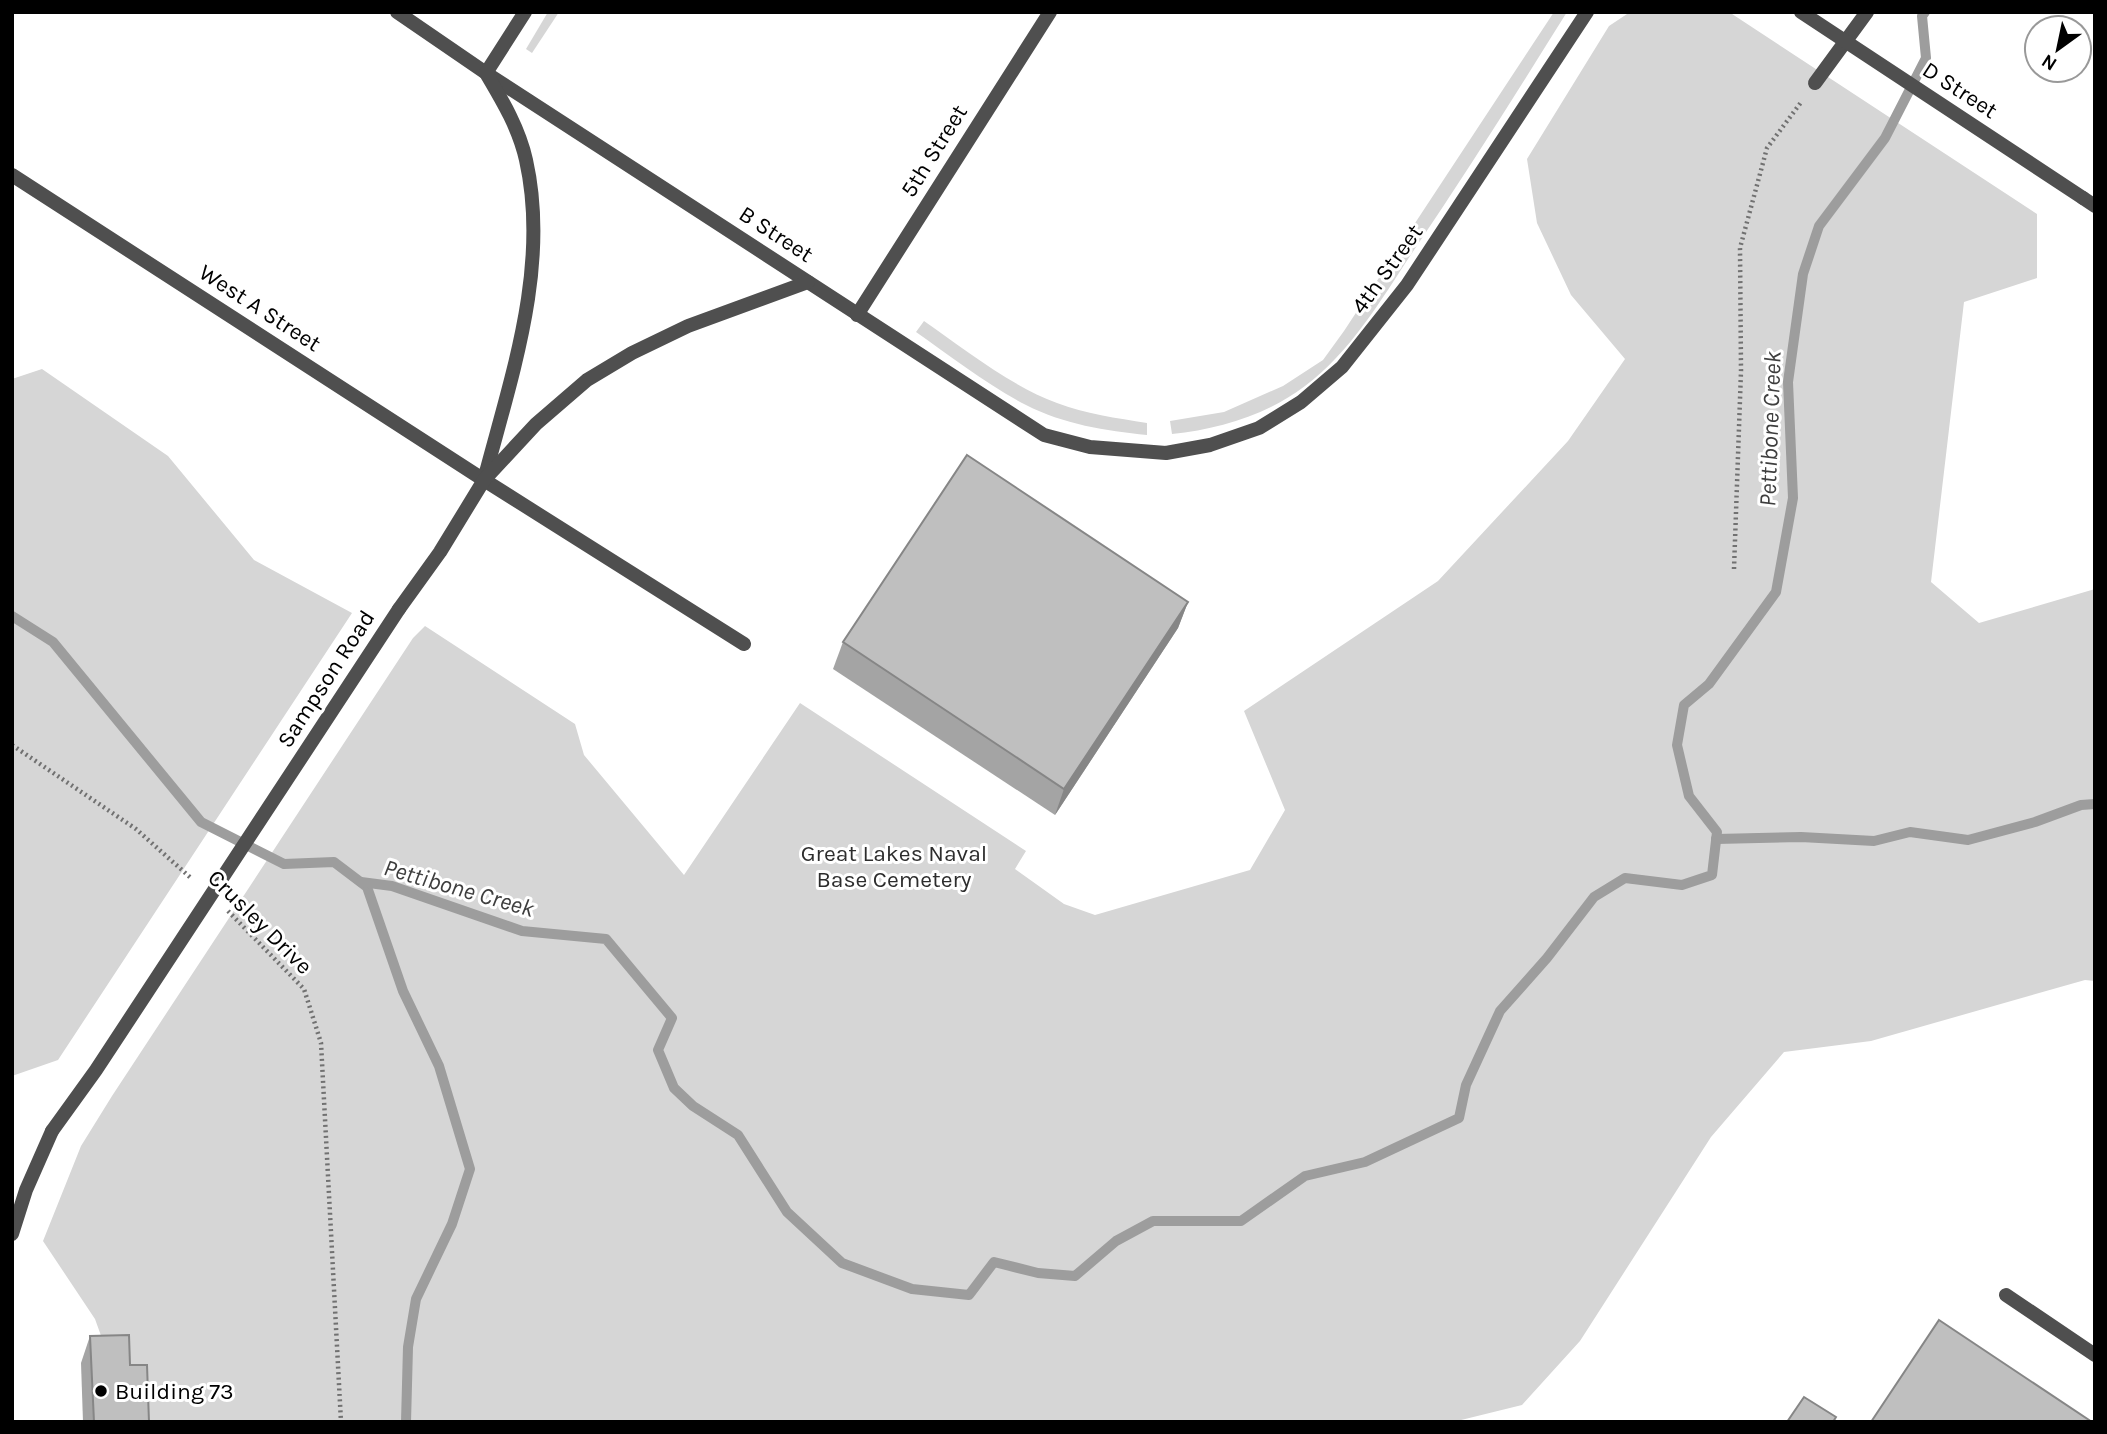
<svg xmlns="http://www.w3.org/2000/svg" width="2107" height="1434" font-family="Karla,sans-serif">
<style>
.green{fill:#d6d6d6}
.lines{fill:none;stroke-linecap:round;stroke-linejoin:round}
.stream{stroke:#9d9d9d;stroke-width:10}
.path{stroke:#717171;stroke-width:4.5;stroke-dasharray:2 3.5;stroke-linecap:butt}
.service{stroke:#4f4f4f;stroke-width:14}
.minor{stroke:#4f4f4f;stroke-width:14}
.minor-bridge{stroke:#4f4f4f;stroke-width:14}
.wall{fill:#a4a4a4}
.shaded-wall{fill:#868686}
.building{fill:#bfbfbf;stroke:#868686;stroke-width:2}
.poi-dot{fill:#000;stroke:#fff;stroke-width:2.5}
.labels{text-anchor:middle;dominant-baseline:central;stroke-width:6;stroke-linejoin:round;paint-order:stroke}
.street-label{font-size:23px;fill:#000;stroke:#fff}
.park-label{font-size:23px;fill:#2d2d2d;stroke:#fff}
.poi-label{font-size:23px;fill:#000;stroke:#fff;text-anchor:start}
.water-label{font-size:24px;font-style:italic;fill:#3e3e3e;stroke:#fff}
</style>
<rect width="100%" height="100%" fill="#fff"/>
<g class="green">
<path d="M548 12H559L532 53 526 49Z"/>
<path d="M1554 12H1567C1517 92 1467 172 1414 250 1382 298 1352 351 1305 386 1267 415 1219 429 1172 434L1170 421 1224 412 1283 386 1323 360 1344 331Z"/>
<path d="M1630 12H1729L2037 214V278L1964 302 1931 582 1979 623 2095 589V981L2085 980 1871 1041 1784 1052 1711 1137 1580 1341 1522 1405 1453 1422H132L95 1319 43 1241 81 1146 112 1096 413 638 425 626 575 724 584 755 684 875 800 703 1026 851 1015 869 1064 904 1095 915 1250 870 1285 810 1244 711 1438 581 1568 441 1625 359 1571 295 1537 223 1527 159 1609 26Z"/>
<path d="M924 321C963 348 1012 387 1057 403 1085 414 1117 418 1147 423V435C1106 431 1063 424 1026 405 989 386 950 356 916 332Z"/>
<path d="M42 369 168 456 254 560 352 613 58 1060 12 1076V379Z"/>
</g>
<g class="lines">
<g class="stream">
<path d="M12 616 53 642 201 822 284 864 334 862 367 887 403 991 439 1066 470 1169 452 1224 416 1299 408 1347 406 1422"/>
<path d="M1716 839 1801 837 1874 841 1910 832 1968 840 2035 822 2081 805 2095 804"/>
<path d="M361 882 392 886 522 931 606 939 672 1018 658 1050 674 1088 693 1106 738 1135 787 1212 842 1263 912 1289 969 1295 994 1262 1038 1273 1075 1276 1116 1241 1153 1221H1241L1305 1176 1365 1162 1459 1118 1466 1085 1500 1011 1547 958 1594 897 1625 878 1682 885 1712 875 1717 832 1689 796 1677 745 1684 705 1709 684 1776 592 1793 498 1788 382 1803 274 1819 226 1885 138 1926 58 1922 16 1925 12"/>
</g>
<g class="path">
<path d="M1734 569 1741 371 1740 248 1767 148 1802 101"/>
<path d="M12 745 136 829 192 879"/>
<path d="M228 911 304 989 321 1043 341 1422"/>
</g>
<g class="service">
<path d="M1815 83 1867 12"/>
<path d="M484 480 744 644"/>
</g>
<g class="minor">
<path d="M397 12 486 73 1044 435 1090 447 1166 453 1210 445 1259 428 1301 402 1342 367 1407 285 1587 12"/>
<path d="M12 175 484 480C511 377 550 267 526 160 519 128 502 100 486 73L525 12"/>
<path d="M2083 198 2095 206"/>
<path d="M857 315 1050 12"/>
<path d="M399 609 440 552 484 480 536 424 587 380 632 353 688 326 808 282"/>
<path d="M12 1234 26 1190 52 1131"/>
<path d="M2006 1295 2095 1355"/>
</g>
<g class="minor-bridge">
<path d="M1801 12 2083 198"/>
<path d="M52 1131 96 1070 399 609"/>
</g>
</g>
<g class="wall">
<path d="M1188 602 1178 628 1055 815 833 669 843 642Z"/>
<path d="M90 1336 130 1365 149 1422H83L81 1363Z"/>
</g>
<path class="shaded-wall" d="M1188 602 1178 628 1055 815 1064 789Z"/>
<g class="building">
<path d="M967 455 1188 602 1064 789 843 642Z"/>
<path d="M1939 1320 2092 1422H1871Z"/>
<path d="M129 1335 130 1365H147L149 1422H94L90 1336Z"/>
<path d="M1804 1397 1836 1417 1833 1422H1787Z"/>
</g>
<circle class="poi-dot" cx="101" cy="1391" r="7"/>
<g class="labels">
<g class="street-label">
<text transform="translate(1960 90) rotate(33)">D Street</text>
<text transform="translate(934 151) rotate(-58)">5th Street</text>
<text transform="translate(776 234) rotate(33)">B Street</text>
<text transform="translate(1387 269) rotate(-54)">4th Street</text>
<text transform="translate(260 308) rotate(33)">West A Street</text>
<text transform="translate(326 679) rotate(-57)">Sampson Road</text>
<text transform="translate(260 922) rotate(45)">Crusley Drive</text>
</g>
<g class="park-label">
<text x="894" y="853">Great Lakes Naval<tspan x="894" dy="26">Base Cemetery</tspan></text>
</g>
<g class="poi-label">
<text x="115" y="1391">Building 73</text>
</g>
<g class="water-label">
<text transform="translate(1770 429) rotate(-88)">Pettibone Creek</text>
<text transform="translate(459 888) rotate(16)">Pettibone Creek</text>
</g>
</g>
<rect width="2107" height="1434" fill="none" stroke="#000000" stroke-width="28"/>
<g transform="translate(2058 49) rotate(213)"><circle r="33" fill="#ffffff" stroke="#999999" stroke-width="2"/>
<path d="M0-5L12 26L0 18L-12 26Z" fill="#000000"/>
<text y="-10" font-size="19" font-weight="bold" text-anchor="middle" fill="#000000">N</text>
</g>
</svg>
